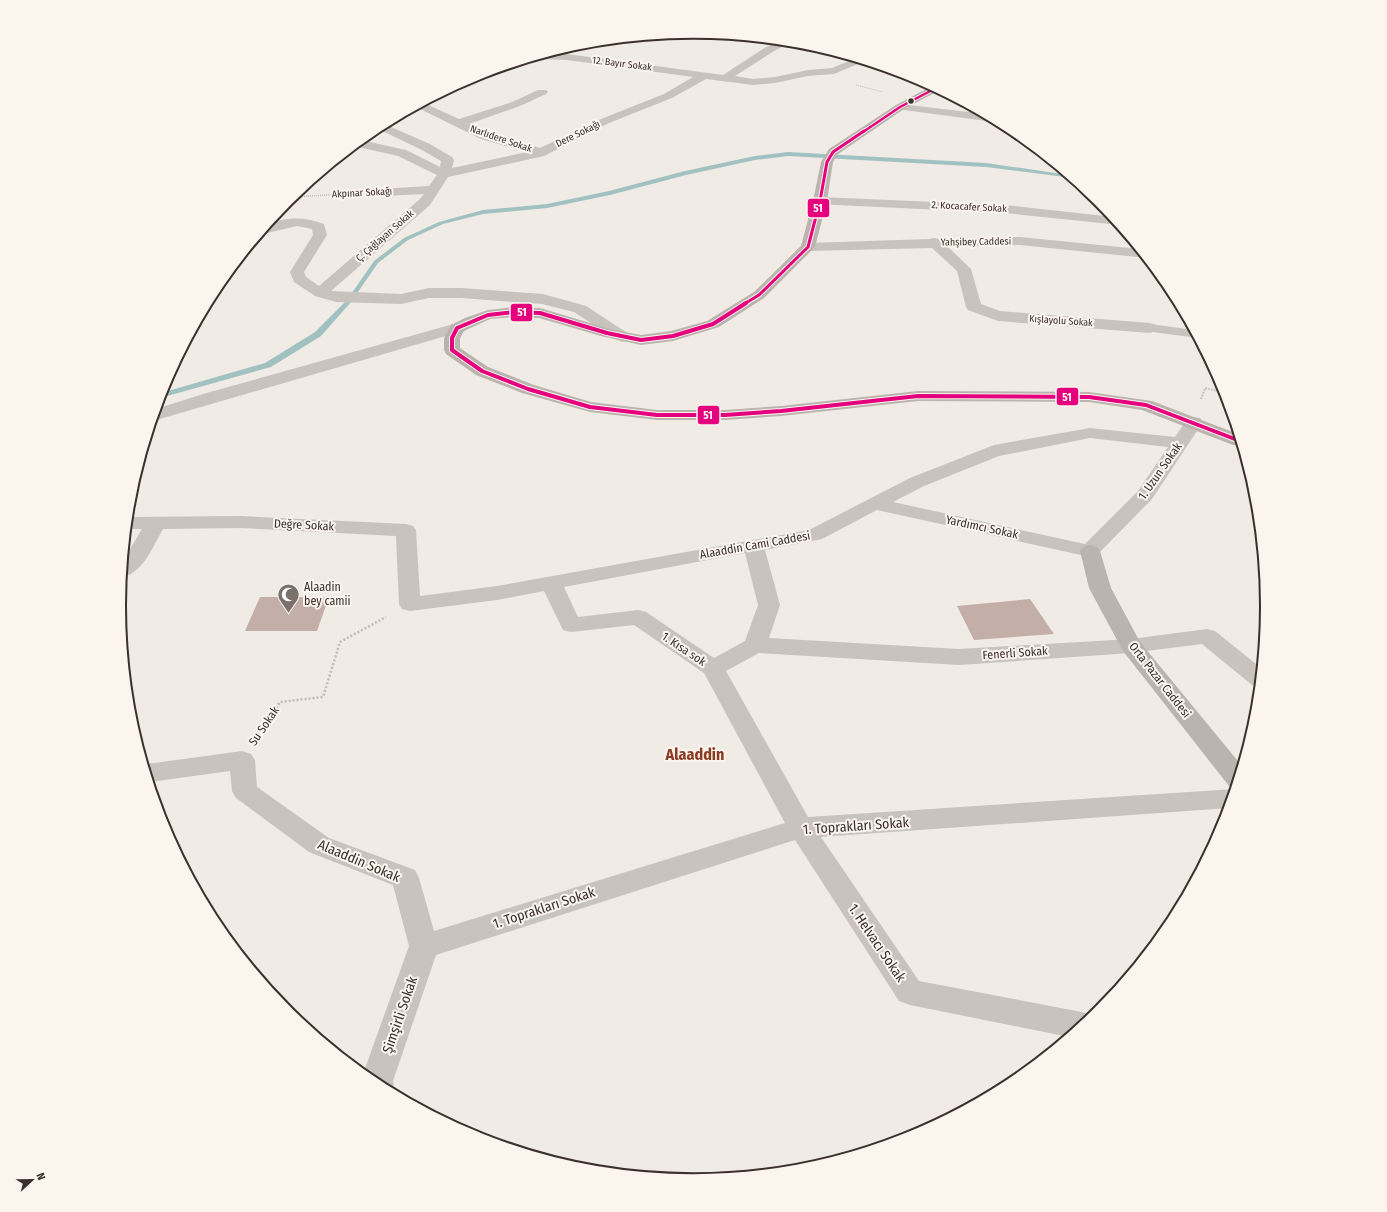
<svg xmlns="http://www.w3.org/2000/svg" width="1387" height="1212" font-family="'Fira Sans Condensed',sans-serif">
<style>
.lines{fill:none;stroke-linecap:round;stroke-linejoin:round}
.stream{fill:#a1c2c1;fill-rule:evenodd}
.building{fill:#c3afa7}
.path-far3{stroke:#c2bbb6;stroke-width:1;stroke-dasharray:1 1;stroke-linecap:butt}
.path-far2{stroke:#c2bbb6;stroke-width:1.5;stroke-dasharray:1 1;stroke-linecap:butt}
.path-far1{stroke:#c2bbb6;stroke-width:2;stroke-dasharray:1.5 1.5;stroke-linecap:butt}
.path{stroke:#c2bbb6;stroke-width:2.5;stroke-dasharray:2 2;stroke-linecap:butt}
.lane{fill:#c9c3be;fill-rule:evenodd}
.street{fill:#c9c3be;fill-rule:evenodd}
.secondary{fill:#bab3ae;fill-rule:evenodd}
.bus-1-far2-casing{stroke:#fbf5ee;stroke-width:4}
.bus-1-far1-casing{stroke:#fbf5ee;stroke-width:5}
.bus-1-casing{stroke:#fbf5ee;stroke-width:6}
.bus-1-far2{stroke:#e5007d;stroke-width:2.5}
.bus-1-far1{stroke:#e5007d;stroke-width:3}
.bus-1{stroke:#e5007d;stroke-width:4}
.bus-dot{fill:#3b302b;stroke:#fbf5ee;stroke-width:1.5}
.labels{text-anchor:middle;dominant-baseline:central;stroke-width:4;stroke-linejoin:round;paint-order:stroke}
.far-street-label{font-size:10px;fill:#3b302b;stroke:#fbf5ee}
.street-label{font-size:12px;fill:#3b302b;stroke:#fbf5ee}
.poi-label{font-size:12px;fill:#3b302b;stroke:#fbf5ee;text-anchor:start}
.near-street-label{font-size:14px;fill:#3b302b;stroke:#fbf5ee}
.district-label{font-size:16px;font-weight:bold;fill:#8c3b22;stroke:#fbf5ee}
.rim{fill:none;stroke:#3b302b;stroke-width:2}
.line-badge{stroke:#fbf5ee;stroke-width:1.5}
.badge-label{font-size:11px;text-anchor:middle;font-weight:bold;fill:#fff}
</style>
<rect width="100%" height="100%" fill="#f0ebe5"/>
<g class="lines">
<path class="stream" d="M788 152 986 163 1069 175 1073 178 986 167 788 156 755 160 686 175 610 195 547 208 483 214 443 224 408 240 378 263 351 302 321 336 271 367 160 398 161 393 265 363 315 332 347 300 374 261 404 238 439 222 483 210 547 204 609 191 685 171 755 156Z"/>
</g>
<g class="building">
<path d="M260 597H329L317 631H245Z"/>
<path d="M1030 599 1054 634 974 640 957 606Z"/>
</g>
<g class="lines">
<path class="path-far3" d="M856 85 883 92"/>
<path class="path-far2" d="M292 197 363 193"/>
<path class="path-far1" d="M1201 399 1205 388 1226 393"/>
<path class="path" d="M256 738 280 702 323 697 340 642 386 617"/>
<path class="lane" d="M1150 324 1194 330 1198 338 1145 331 1143 328 1145 325Z"/>
<g class="street">
<path d="M780 41 792 42 774 51 735 76 753 79 775 77 808 70 832 68 856 58 865 61 834 74 808 76 775 83 753 85 706 79 672 98 609 123 544 156 448 177 430 205 331 291 401 294 429 288H461L543 294 586 306 629 334 631 337 629 340 623 342 617 340 574 312 542 304 461 298H429L401 304 336 302 315 296 294 282 290 272 313 235 312 229 297 226 259 235C262 232 265 227 268 225 285 216 307 217 324 224L327 235 304 272 306 277 319 286 420 199 424 194 385 196 380 195 378 192 380 189 429 186 437 175 398 156 354 146 361 140 406 150 440 167 441 161 422 150 376 128 384 124 430 144 452 157 454 160 452 168 527 152 481 139 416 107 424 103 459 119 512 102 538 90H546L548 92 546 94 520 106 469 124 489 133 540 148 601 119 664 94 693 77 567 60 539 59 535 57 548 53 567 54 723 75 766 47Z"/>
<path d="M900 104 986 114 998 121 994 122 896 109 894 107 896 105Z"/>
<path d="M1022 137H1023L1031 144H1023L1020 140Z"/>
<path d="M820 197 1005 205 1114 217 1120 225 1005 213 815 204 813 201 815 198Z"/>
<path d="M1020 237 1140 249 1147 258 1020 245 948 247 971 269 981 304 1000 311 1150 323 1156 325 1158 328 1156 331 1150 333 998 321 968 310 966 307 957 271 932 248 808 251 803 250 801 247 803 244 808 243 929 239 934 238 939 239Z"/>
<path d="M457 323 463 325 465 328 463 331 153 421 156 409 203 394Z"/>
<path d="M1194 417 1200 418 1203 422 1152 499 1097 555 1090 557 877 510 822 539 765 550 780 605 769 638 959 649 1131 639 1207 629 1215 631 1261 668 1260 687 1252 685 1202 644 1131 653 959 665 759 653 726 671 808 817 1235 789 1229 808 821 837 919 981 1082 1012 1093 1016 1069 1037 910 1005 899 1001 795 840 436 955 393 1081 394 1085 391 1092 374 1083 363 1074 409 946 393 885 309 852 236 798 232 791 230 771 150 782 145 764H147L242 751 251 754 255 760 257 787 329 838 415 870 419 878 434 931 785 823 704 673 634 625 571 632 563 630 544 591 497 600 410 611 402 609 399 604 396 536 241 528 163 529C153 546 144 572 123 577L124 559 142 529H127L128 517 241 516 406 524 413 526 416 530 420 596 497 586 809 530 910 478 994 445 1090 428 1175 437 1188 418ZM1090 438 1168 447 1138 491 1085 544 893 502 924 486 999 456ZM745 553 758 605 745 641 714 658 646 612 638 610 578 617 564 587Z"/>
</g>
<g class="secondary">
<path d="M932 86 940 90 904 109 838 154 833 162 827 201 815 247 764 298 719 327 673 341 641 345 601 336 539 318 514 317 490 319 464 331 460 338V348L488 367 534 385 591 402 657 410H725L781 406 918 391 1089 392 1152 401 1238 434 1242 446 1233 445 1142 410 1089 402 918 401 781 416 725 420H657L590 412 522 393 476 375 446 354 444 350V338L451 325 465 318 488 310 514 307 540 308 610 329 641 335 671 331 707 321 754 292 801 246 813 201 821 162 829 149 896 105Z"/>
<path d="M1090 545 1097 547 1100 551 1111 588 1140 642 1242 766 1235 788 1229 786 1123 651 1089 588 1080 551 1083 547Z"/>
</g>
<defs>
<path id="bus-1-far2" d="M863 132 900 107 936 88"/>
<path id="bus-1-far1" d="M744 304 759 295 808 247 820 201 827 162 833 152 864 131"/>
<path id="bus-1" d="M746 303 713 324 673 336 641 340 607 333 540 313 514 312 488 315 457 328 452 338V350L482 371 528 389 590 407 657 415H725L781 411 918 396 1089 397 1146 405 1240 441"/>
</defs>
<use href="#bus-1-far2" class="bus-1-far2-casing"/>
<use href="#bus-1-far1" class="bus-1-far1-casing"/>
<use href="#bus-1" class="bus-1-casing"/>
<use href="#bus-1-far2" class="bus-1-far2"/>
<use href="#bus-1-far1" class="bus-1-far1"/>
<use href="#bus-1" class="bus-1"/>
</g>
<defs>
<symbol id="mosque-pin" viewBox="-11 -11 22 30"><path d="M0 17L-7.5 6A9.5 9.5 0 1 1 7.5 6Z" fill="#7a716c" stroke="#fbf5ee"/><path d="M3.5-4.9A6 6 0 1 0 3.5 4.9A5 5 0 1 1 3.5-4.9Z" fill="#fff"/></symbol>
</defs>
<g fill-rule="evenodd">
<use href="#mosque-pin" x="276" y="582" width="25" height="34"/>
</g>
<circle class="bus-dot" cx="911" cy="101" r="3.5"/>
<g class="labels">
<g class="far-street-label">
<text transform="translate(622 64) rotate(7)">12. Bayır Sokak</text>
<text transform="translate(578 134) rotate(-26)">Dere Sokağı</text>
<text transform="translate(501 139) rotate(19)">Narlıdere Sokak</text>
<text transform="translate(362 193) rotate(-3)">Akpınar Sokağı</text>
<text transform="translate(969 207) rotate(3)">2. Kocacafer Sokak</text>
<text transform="translate(385 236) rotate(-41)">Ç. Çağlayan Sokak</text>
<text transform="translate(976 242) rotate(-1)">Yahşibey Caddesi</text>
<text transform="translate(1061 321) rotate(4)">Kışlayolu Sokak</text>
</g>
<g class="street-label">
<text transform="translate(1160 471) rotate(-55)">1. Uzun Sokak</text>
<text transform="translate(304 525) rotate(3)">Değre Sokak</text>
<text transform="translate(982 527) rotate(12)">Yardımcı Sokak</text>
<text transform="translate(755 545) rotate(-10)">Alaaddin Cami Caddesi</text>
<text transform="translate(684 649) rotate(34)">1. Kısa sok</text>
<text transform="translate(1015 653) rotate(-4)">Fenerli Sokak</text>
<text transform="translate(1160 680) rotate(52)">Orta Pazar Caddesi</text>
<text transform="translate(264 726) rotate(-56)">Su Sokak</text>
</g>
<g class="poi-label">
<text x="304" y="587">Alaadin<tspan x="304" dy="14">bey camii</tspan></text>
</g>
<g class="near-street-label">
<text transform="translate(856 826) rotate(-4)">1. Toprakları Sokak</text>
<text transform="translate(359 861) rotate(23)">Alaaddin Sokak</text>
<text transform="translate(544 908) rotate(-18)">1. Toprakları Sokak</text>
<text transform="translate(877 943) rotate(56)">1. Helvacı Sokak</text>
<text transform="translate(400 1015) rotate(-71)">Şimşirli Sokak</text>
</g>
<g class="district-label">
<text x="695" y="754">Alaaddin</text>
</g>
</g>
<path d="M0 0H1387V1212H0ZM126 606a567 567 0 1 1 1134 0a567 567 0 1 1-1134 0Z" fill="#fbf5ee" fill-rule="evenodd"/>
<path class="rim" d="M126 606a567 567 0 1 1 1134 0a567 567 0 1 1-1134 0Z"/>
<g class="line-badge">
<rect x="807" y="198" width="23" height="20" rx="4" fill="#e5007d"/>
<rect x="510" y="303" width="23" height="19" rx="4" fill="#e5007d"/>
<rect x="1056" y="387" width="23" height="19" rx="4" fill="#e5007d"/>
<rect x="697" y="405" width="23" height="20" rx="4" fill="#e5007d"/>
</g>
<g class="badge-label">
<text x="818" y="212">51</text>
<text x="522" y="316">51</text>
<text x="1067" y="401">51</text>
<text x="708" y="419">51</text>
</g>
<g transform="translate(32 1180) rotate(68)" stroke="#fbf5ee" stroke-width="3" paint-order="stroke">
<path d="M0-3L7 15L0 10L-7 15Z" fill="#3b302b"/>
<text y="-6" font-size="11" font-weight="bold" text-anchor="middle" fill="#3b302b">N</text>
</g>
</svg>
